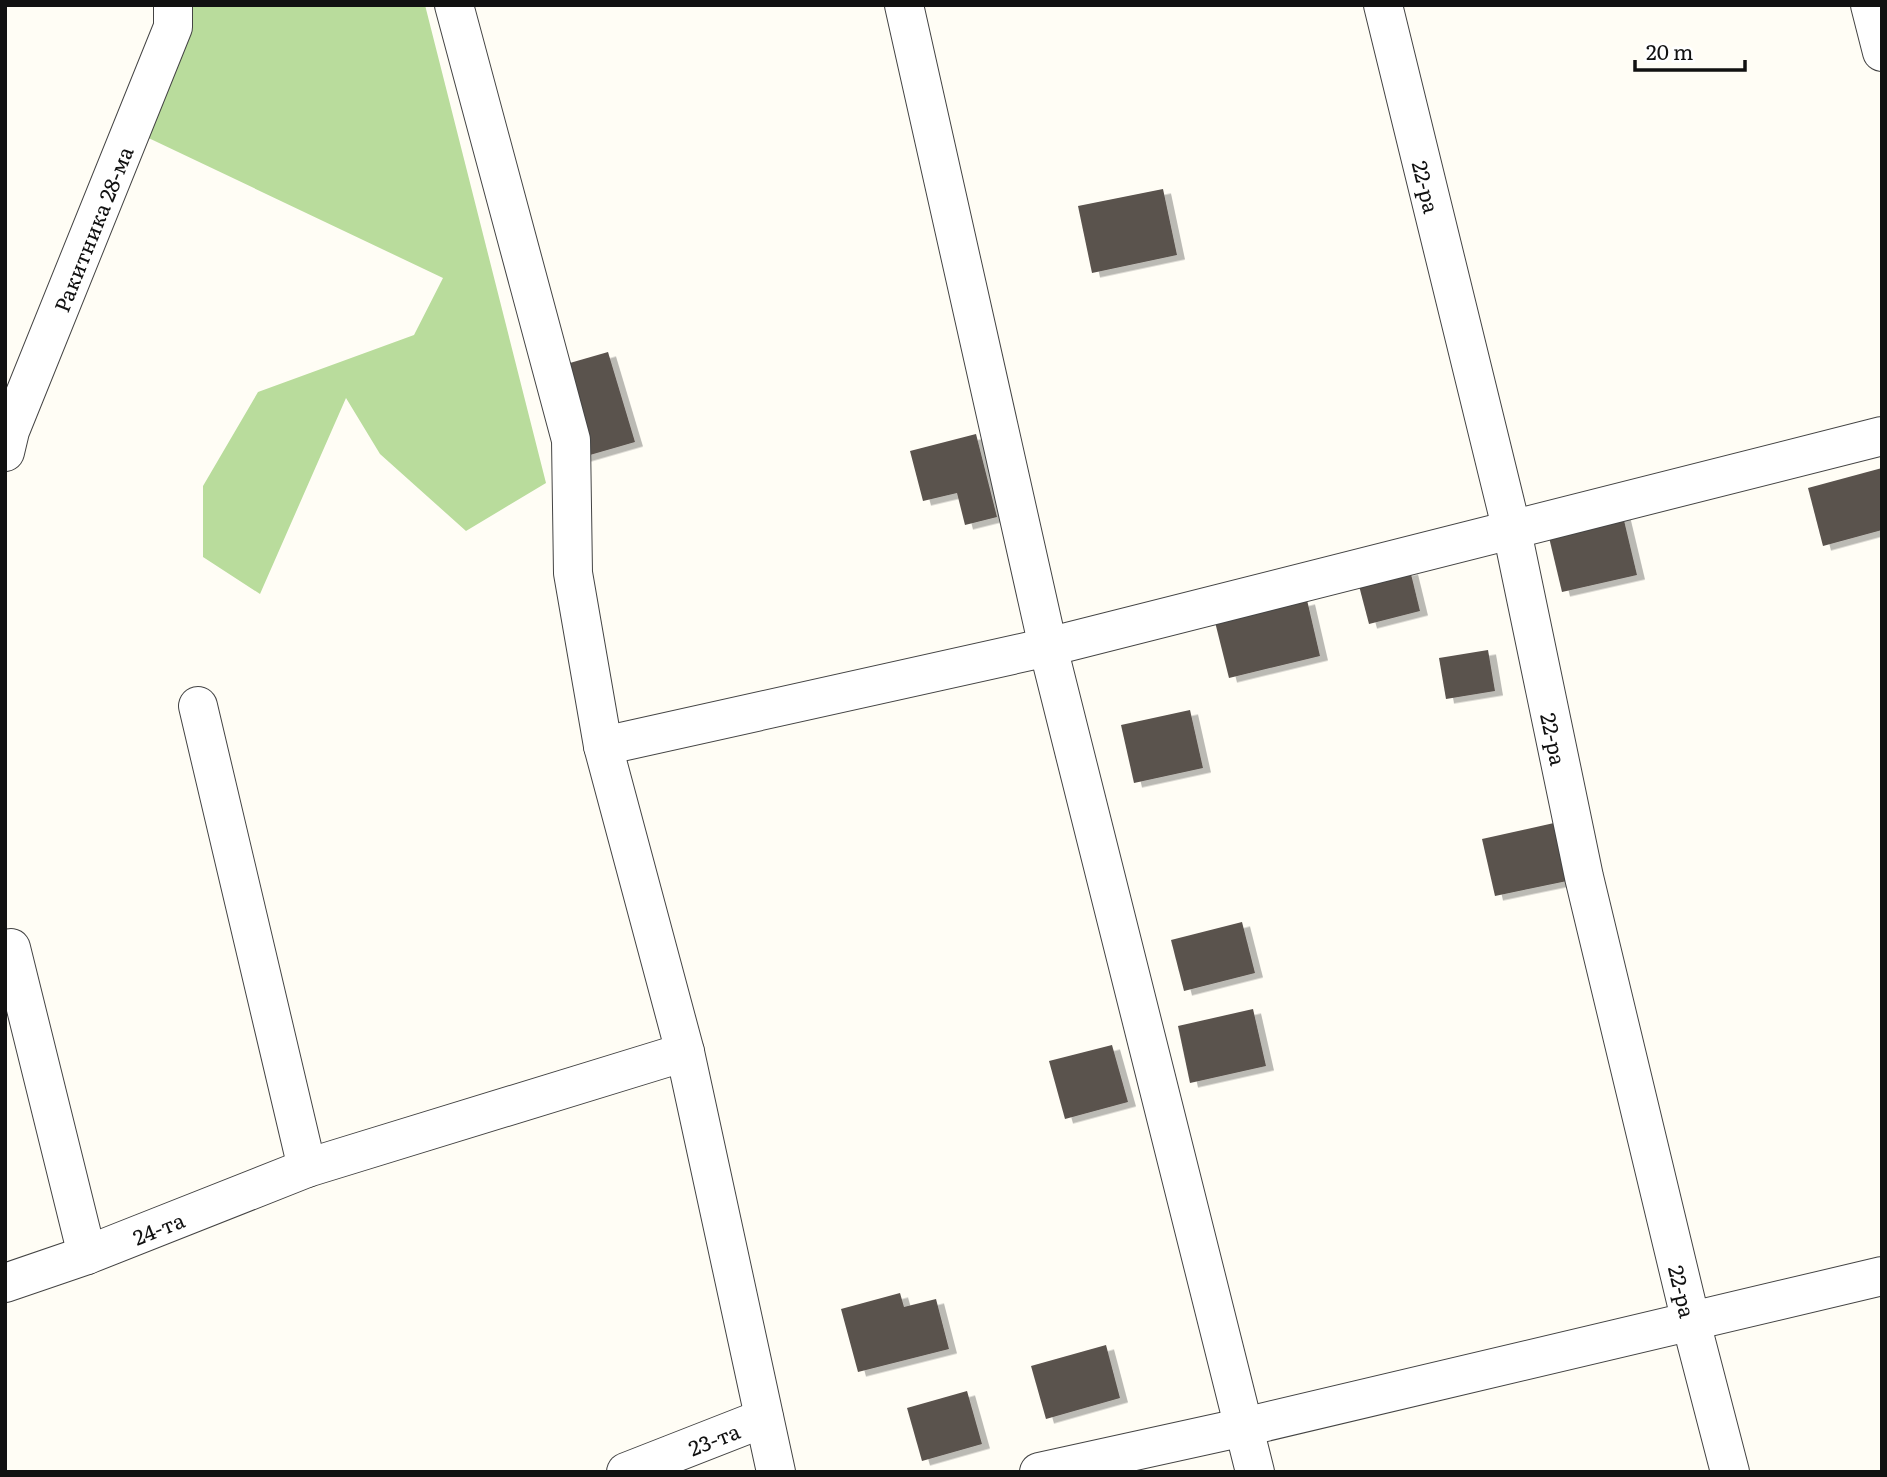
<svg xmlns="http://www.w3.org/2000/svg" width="1887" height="1477" font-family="Literata,serif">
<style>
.forest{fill:#b9dc9c}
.building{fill:#5a524d;filter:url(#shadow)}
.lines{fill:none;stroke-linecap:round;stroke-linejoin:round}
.street-casing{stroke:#444;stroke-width:40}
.street{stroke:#fff;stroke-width:38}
.labels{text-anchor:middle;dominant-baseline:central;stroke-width:7;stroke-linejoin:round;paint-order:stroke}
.street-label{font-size:21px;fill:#111;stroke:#fff}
</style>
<defs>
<filter id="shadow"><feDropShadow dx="8" dy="4.5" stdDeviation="0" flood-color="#0004"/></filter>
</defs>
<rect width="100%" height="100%" fill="#fffdf5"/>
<path class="forest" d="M180 5H425L546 483 466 531 380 454 346 398 260 594 203 557V486L258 392 414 335 443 278 138 133Z"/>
<g class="building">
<path d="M1163 189 1177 255 1092 273 1078 206Z"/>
<path d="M608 352 635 442 583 457 556 367Z"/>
<path d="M976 434 997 517 965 525 957 493 923 501 910 451Z"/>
<path d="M1882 468V530L1823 546 1808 488Z"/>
<path d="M1622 512 1637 575 1562 592 1547 529Z"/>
<path d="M1410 570 1420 611 1369 624 1358 582Z"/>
<path d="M1307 600 1320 656 1229 678 1215 622Z"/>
<path d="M1488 650 1495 691 1446 699 1439 658Z"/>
<path d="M1190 710 1203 768 1134 783 1121 725Z"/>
<path d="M1554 823 1567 881 1495 896 1482 839Z"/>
<path d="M1242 922 1255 973 1184 991 1171 940Z"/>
<path d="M1253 1009 1266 1066 1190 1083 1178 1026Z"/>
<path d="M1112 1045 1128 1102 1065 1119 1049 1061Z"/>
<path d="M900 1293 904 1307 936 1299 949 1349 858 1372 841 1309Z"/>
<path d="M1106 1345 1120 1398 1046 1419 1031 1366Z"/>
<path d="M967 1391 982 1444 922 1461 907 1408Z"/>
</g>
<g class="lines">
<defs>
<g id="street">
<path d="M454 5 571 440 573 573 603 746 685 1052 776 1472"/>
<path d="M904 5 1048 647 1255 1472"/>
<path id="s1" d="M1383 5 1512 531 1584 877 1691 1322 1730 1472"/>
<path d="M1870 5 1882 52"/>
<path id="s2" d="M5 452 10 431 173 27V5"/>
<path d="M198 706 307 1168"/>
<path d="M603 746 1048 647 1882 436"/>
<path d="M11 948 87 1255"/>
<path id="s3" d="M5 1283 87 1255 307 1168 685 1052"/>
<path id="s4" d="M626 1472 764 1418"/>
<path d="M1039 1472 1244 1427 1882 1276"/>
</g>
</defs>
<use href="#street" class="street-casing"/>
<use href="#street" class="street"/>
</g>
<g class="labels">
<g class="street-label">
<text stroke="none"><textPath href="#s1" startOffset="187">22-ра</textPath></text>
<text stroke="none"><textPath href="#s2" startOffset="240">Ракитника 28-ма</textPath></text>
<text stroke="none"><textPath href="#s1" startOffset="754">22-ра</textPath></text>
<text stroke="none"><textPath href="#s3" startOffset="163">24-та</textPath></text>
<text stroke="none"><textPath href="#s1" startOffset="1321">22-ра</textPath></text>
<text stroke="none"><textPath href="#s4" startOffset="94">23-та</textPath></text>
</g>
</g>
<rect width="1887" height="1477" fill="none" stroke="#111111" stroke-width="14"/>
<path d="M1635 60v10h110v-10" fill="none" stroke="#111111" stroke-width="3.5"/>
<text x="1646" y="60" font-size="21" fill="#111111" stroke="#ffffff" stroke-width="5" paint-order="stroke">20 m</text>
</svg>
